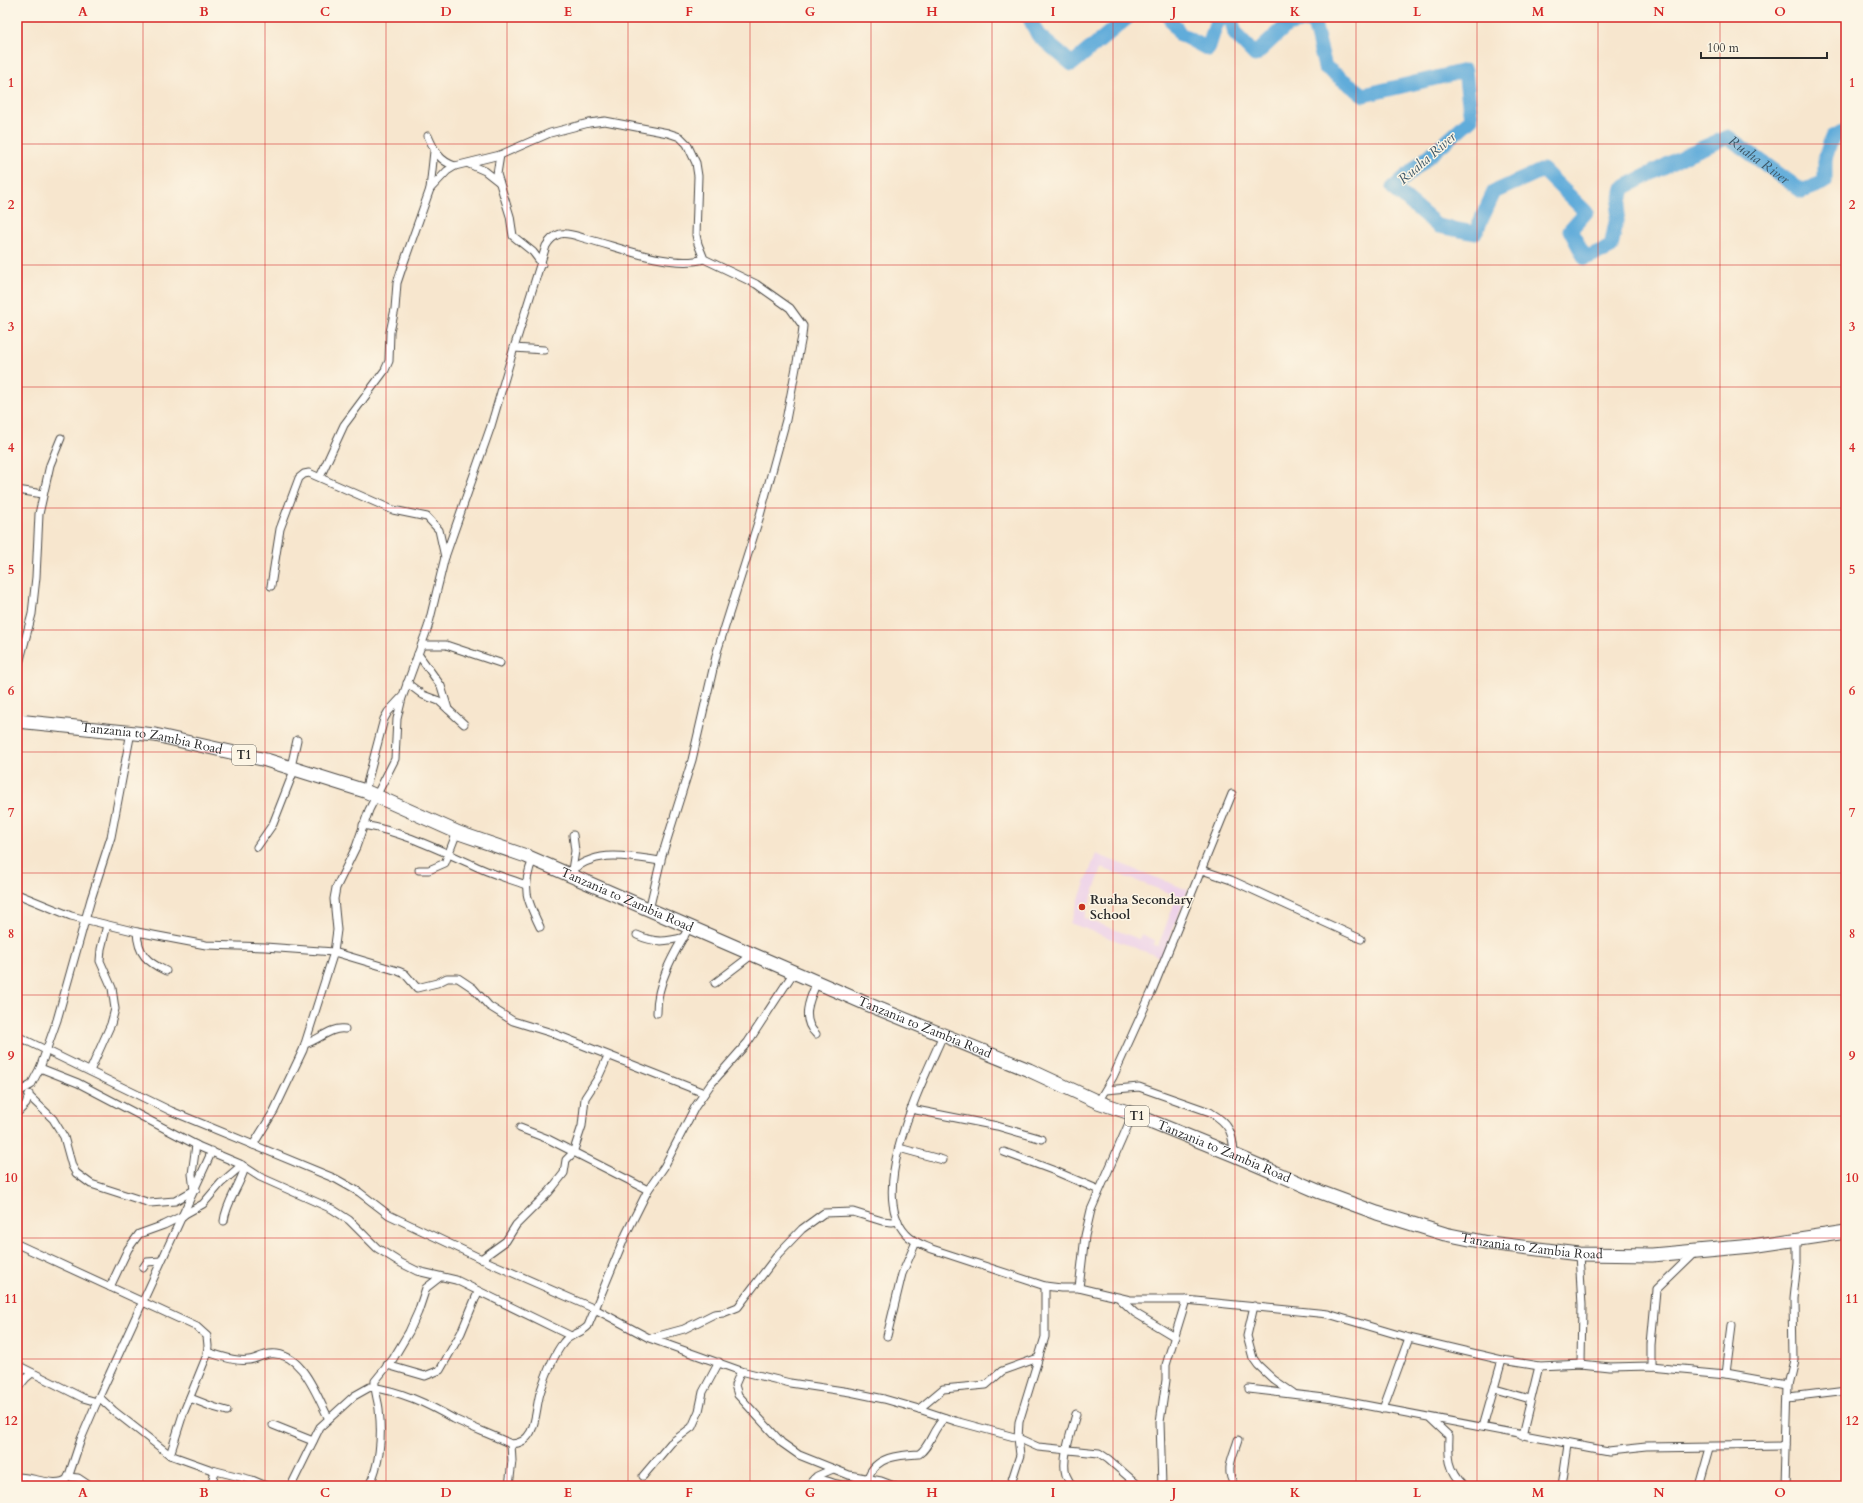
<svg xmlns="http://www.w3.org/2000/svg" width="1863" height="1503" font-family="Cardo,serif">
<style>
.built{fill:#edd1e9;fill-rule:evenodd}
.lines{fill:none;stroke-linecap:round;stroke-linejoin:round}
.river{stroke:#61acda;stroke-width:15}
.street-casing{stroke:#4a4743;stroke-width:9}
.highway-casing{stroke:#4a4743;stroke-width:15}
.street{stroke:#fff;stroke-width:7}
.highway{stroke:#fff;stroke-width:13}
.grid{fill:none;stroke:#d62828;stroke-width:1;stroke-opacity:0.55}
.poi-dot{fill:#c8321e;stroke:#fcf5e5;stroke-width:1.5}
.labels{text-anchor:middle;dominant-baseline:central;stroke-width:3;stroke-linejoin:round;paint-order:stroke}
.shield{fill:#fcf5e5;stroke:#6a6863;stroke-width:1}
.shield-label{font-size:12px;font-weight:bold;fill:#2b2b2b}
.street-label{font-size:13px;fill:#2b2b2b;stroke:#fcf5e5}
.poi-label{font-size:13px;font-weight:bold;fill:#2b2b2b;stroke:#fcf5e5;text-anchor:start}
.water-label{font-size:14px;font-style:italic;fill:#3e5868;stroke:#fcf5e5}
.neatline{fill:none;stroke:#d62828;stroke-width:1.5}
.grid-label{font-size:13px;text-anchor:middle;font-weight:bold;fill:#d62828}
</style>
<rect width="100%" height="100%" fill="#fcf5e5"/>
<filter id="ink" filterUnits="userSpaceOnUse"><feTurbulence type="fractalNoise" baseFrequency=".025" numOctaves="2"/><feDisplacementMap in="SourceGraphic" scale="8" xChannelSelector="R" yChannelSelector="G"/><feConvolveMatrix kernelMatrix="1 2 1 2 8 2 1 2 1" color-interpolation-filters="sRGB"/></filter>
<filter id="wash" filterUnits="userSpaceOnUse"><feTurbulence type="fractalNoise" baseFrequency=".012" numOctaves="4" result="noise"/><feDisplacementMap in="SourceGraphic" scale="16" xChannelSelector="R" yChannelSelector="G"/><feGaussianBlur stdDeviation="0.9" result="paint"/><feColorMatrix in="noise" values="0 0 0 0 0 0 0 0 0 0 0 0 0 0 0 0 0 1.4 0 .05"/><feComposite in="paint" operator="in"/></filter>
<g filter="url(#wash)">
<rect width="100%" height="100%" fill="#f7e6ce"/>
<path class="built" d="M1096 854 1188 890 1162 958 1070 923ZM1102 868 1177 896 1158 946 1154 945 1155 940 1141 934 1139 939 1084 918Z"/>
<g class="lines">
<g class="river">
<path d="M1029 17 1038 35 1072 64 1128 17"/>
<path d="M1169 17 1180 34 1208 49 1216 24 1223 17"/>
<path id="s1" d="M1231 17 1235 34 1255 55 1287 25 1313 19 1325 67 1364 95 1465 71 1471 119 1393 188 1438 226 1475 233 1494 192 1543 170 1586 212 1570 230 1585 258 1611 247 1623 188 1688 154 1728 137 1802 191 1825 182V159L1832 137 1846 131"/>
</g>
</g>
</g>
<g filter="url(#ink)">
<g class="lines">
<defs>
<g id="street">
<path d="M428 136C434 150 439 161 455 166"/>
<path d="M500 155 497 174 510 216 513 236 533 252 542 264"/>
<path d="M469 164 485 171 499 182"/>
<path d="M430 189 434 151"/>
<path d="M514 348 544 350"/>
<path d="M320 477 344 425 385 370 389 361 390 332 395 309 397 283 402 268 430 189 447 171 455 166 500 155 550 133 589 123 605 121 668 133 680 137 687 144 696 163 698 176 696 235 698 244 704 259 756 284 790 308 803 326 802 336 786 420 759 519 717 652 692 760 661 859 649 910"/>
<path d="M17 490 43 494"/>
<path d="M271 586 280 529 299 478 304 474 309 473 393 510 427 517 439 530 445 557"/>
<path d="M422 645H446L500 663"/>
<path d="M418 654 441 686 448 709"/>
<path d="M17 671 32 614 36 577 39 514 50 465 61 438"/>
<path d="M407 683 423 695 439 701 464 724"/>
<path d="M291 767 297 740"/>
<path d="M365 791 384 719 388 712 401 698"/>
<path d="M363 825C400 831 437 849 471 864 488 873 507 878 526 885"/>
<path d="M257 847 273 824 295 768"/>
<path d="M533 859C521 888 527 900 540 927"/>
<path d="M419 870H429L445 863 457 832"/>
<path d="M572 870 575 851 573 835"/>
<path d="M1202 870 1231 880 1361 939"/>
<path d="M567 874C596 848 626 856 661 861"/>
<path d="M17 894 71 916 137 932 206 945 265 947 334 952 398 971 405 974 417 988 437 983 447 978H458L473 988 489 1006 513 1021 552 1033 704 1093"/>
<path d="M137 932C138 954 147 962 166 971"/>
<path d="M637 935C654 943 666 942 684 937"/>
<path d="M715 983 753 954"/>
<path d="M657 1013C656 983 675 951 690 926"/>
<path d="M816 1034C800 1019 810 998 817 982"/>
<path d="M943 1035C924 1079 866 1191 906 1234 913 1242 923 1245 932 1249L1045 1286 1061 1288H1079L1130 1300H1186L1328 1314 1409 1338 1502 1360 1539 1366 1581 1364 1609 1367 1651 1366 1726 1373 1788 1384"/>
<path d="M17 1036 171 1111 336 1179 359 1192 389 1215 488 1262 595 1309 649 1338 741 1371 790 1383 850 1392 884 1399 919 1409 955 1421 1018 1438 1038 1447 1099 1453 1108 1459 1139 1486"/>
<path d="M305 1044C319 1040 330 1027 345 1029"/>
<path d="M40 1068 78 1083 200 1147 240 1164 260 1177 332 1209 349 1220 377 1248 401 1263 417 1271 456 1280 571 1336"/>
<path d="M90 1071 111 1024 115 1009 112 988 100 961 101 949 107 925"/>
<path d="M17 1089 22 1090 31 1085 40 1068 57 1020 91 899 111 837 131 732"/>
<path d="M1106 1090 1139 1087 1210 1112C1230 1124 1233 1133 1234 1155"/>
<path d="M29 1096 53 1119 64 1137 72 1166 76 1173 91 1184 150 1203 175 1201 196 1189"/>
<path d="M1098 1102 1113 1077 1152 991 1232 794"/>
<path d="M911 1109 997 1126 1042 1139"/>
<path d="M17 1113 26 1104 29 1094"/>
<path d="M520 1128 548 1139 648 1190"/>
<path d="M253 1145 274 1111 303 1050 334 952 337 930 334 899 336 888 356 847 369 810 395 759 397 719 402 698 428 627 445 557 491 426 513 351 546 246C549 241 553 236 560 234 568 232 579 237 587 239 619 247 672 269 704 259"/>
<path d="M899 1148 943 1160"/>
<path d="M1004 1152 1055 1171 1099 1190"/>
<path d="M194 1190 192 1174 196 1145"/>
<path d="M185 1214 203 1204 221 1183 242 1165"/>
<path d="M224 1221C226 1202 240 1186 245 1167"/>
<path d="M17 1244 197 1327 207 1336 208 1346 207 1355 183 1414 170 1455"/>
<path d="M1579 1254 1582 1305 1581 1364"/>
<path d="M481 1259 506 1241 516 1225 549 1192 564 1173 566 1160 573 1153 582 1126 585 1098 598 1078 608 1056"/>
<path d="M143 1268 147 1262 161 1261"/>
<path d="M110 1287 128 1249 139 1234 164 1225 184 1215"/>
<path d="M1079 1288 1085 1236 1091 1210 1133 1114"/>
<path d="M1120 1299 1135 1313 1175 1337"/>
<path d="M1254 1306 1247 1336 1253 1358 1258 1365 1274 1380 1293 1393"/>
<path d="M887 1336 902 1274 916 1242"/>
<path d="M651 1338 684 1329 714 1314 723 1313 738 1307 779 1253 802 1229 824 1213 853 1212 882 1221 892 1222 898 1221"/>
<path d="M207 1352C221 1356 235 1362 249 1360 256 1359 262 1355 270 1354 302 1351 316 1395 328 1417"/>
<path d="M17 1365 83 1398 97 1402"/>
<path d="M387 1365 425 1376 440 1370 461 1333 478 1292"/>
<path d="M1651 1366V1344L1656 1290 1694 1253"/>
<path d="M741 1371 735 1385 738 1395 782 1443 799 1455 849 1475 881 1481 894 1486"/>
<path d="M1726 1373 1732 1326"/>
<path d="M17 1389 26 1378 32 1373"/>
<path d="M1249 1389 1333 1399 1608 1451 1646 1447 1786 1445"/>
<path d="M1495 1389 1530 1399"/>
<path d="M99 1397 114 1411 170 1455 212 1470 252 1480 266 1486"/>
<path d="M1789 1397 1846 1390"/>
<path d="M190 1398 213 1407 227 1411"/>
<path d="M919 1409 943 1389 986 1385 1002 1371 1038 1358"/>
<path d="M1383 1409 1409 1338"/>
<path d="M1431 1419 1449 1436C1448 1457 1448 1469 1464 1486"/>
<path d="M273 1425 313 1441"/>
<path d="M1483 1427 1502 1360"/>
<path d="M1522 1436 1539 1366"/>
<path d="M643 1476 671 1443 692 1427 699 1411 703 1392 719 1362"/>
<path d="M17 1477C31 1476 58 1489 68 1478L81 1439 99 1397 212 1151"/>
<path d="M68 1477 78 1478 90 1486"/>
<path d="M814 1479C825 1478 831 1484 842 1485 851 1486 860 1481 868 1478 875 1456 900 1455 919 1454 931 1446 932 1428 945 1418"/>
<path d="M211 1486 215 1471"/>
<path d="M291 1486 320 1427 354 1396 370 1387C401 1391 428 1404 454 1419 473 1428 492 1435 511 1444 539 1443 534 1409 541 1390 546 1375 553 1356 563 1343 569 1334 581 1334 588 1326L626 1234 648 1190 664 1167 695 1107 711 1084 748 1042 794 972"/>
<path d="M369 1486C381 1462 382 1435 379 1409 378 1400 374 1390 375 1381L393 1359 409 1332 418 1312 426 1288 440 1277"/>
<path d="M509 1486 512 1461 511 1444"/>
<path d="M807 1486 817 1476 833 1469"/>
<path d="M1010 1486 1020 1455 1018 1438 1019 1422 1045 1337V1286"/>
<path d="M1072 1486C1070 1483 1068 1479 1066 1475 1061 1459 1072 1430 1076 1414"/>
<path d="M1162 1486 1160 1422 1166 1380V1365L1186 1300"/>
<path d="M1235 1486C1224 1470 1233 1457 1238 1440"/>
<path d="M1562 1486 1568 1445"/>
<path d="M1699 1486 1710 1447"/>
<path d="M1785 1486 1788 1384 1794 1359 1793 1300 1797 1262V1239"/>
</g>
<g id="highway">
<path id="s2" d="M17 721 155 735 266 760 365 791 459 833 526 856 867 1004 1029 1070 1098 1102 1133 1114 1234 1155 1320 1192 1377 1213 1445 1234 1489 1243 1579 1254 1652 1255 1752 1246 1846 1232"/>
</g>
</defs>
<use href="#street" class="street-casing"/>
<use href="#highway" class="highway-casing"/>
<use href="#street" class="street"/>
<use href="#highway" class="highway"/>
</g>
</g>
<path class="grid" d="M143 17V1486M265 17V1486M386 17V1486M507 17V1486M628 17V1486M750 17V1486M871 17V1486M992 17V1486M1113 17V1486M1235 17V1486M1356 17V1486M1477 17V1486M1598 17V1486M1720 17V1486M17 144H1846M17 265H1846M17 387H1846M17 508H1846M17 630H1846M17 752H1846M17 873H1846M17 995H1846M17 1116H1846M17 1238H1846M17 1359H1846"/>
<circle class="poi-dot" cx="1082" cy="907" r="4"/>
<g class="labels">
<g class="shield">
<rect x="232" y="745" width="24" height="20" rx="3"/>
<rect x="1125" y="1106" width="24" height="20" rx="3"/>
</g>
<g class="shield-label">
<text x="244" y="755">T1</text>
<text x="1137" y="1116">T1</text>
</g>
<g class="street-label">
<text stroke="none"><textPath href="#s2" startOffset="136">Tanzania to Zambia Road</textPath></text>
<text stroke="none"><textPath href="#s2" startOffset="640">Tanzania to Zambia Road</textPath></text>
<text stroke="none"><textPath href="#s2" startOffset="964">Tanzania to Zambia Road</textPath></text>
<text stroke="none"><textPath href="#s2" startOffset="1288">Tanzania to Zambia Road</textPath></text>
<text stroke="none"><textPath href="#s2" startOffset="1612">Tanzania to Zambia Road</textPath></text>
</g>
<g class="poi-label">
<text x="1090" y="900">Ruaha Secondary<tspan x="1090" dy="15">School</tspan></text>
</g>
<g class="water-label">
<text transform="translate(1427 158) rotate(-41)">Ruaha River</text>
<text stroke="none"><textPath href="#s1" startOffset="1026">Ruaha River</textPath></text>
</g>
</g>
<rect width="1863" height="1503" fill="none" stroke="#fcf5e5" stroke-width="44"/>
<path d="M1701 52v6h126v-6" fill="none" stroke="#2b2b2b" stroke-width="2"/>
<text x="1707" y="52" font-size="12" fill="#2b2b2b" stroke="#fcf5e5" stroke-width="3" paint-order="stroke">100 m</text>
<rect x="22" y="22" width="1819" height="1459" class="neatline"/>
<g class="grid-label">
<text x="83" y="16">A</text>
<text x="204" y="16">B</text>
<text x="325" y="16">C</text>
<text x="446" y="16">D</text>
<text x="568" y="16">E</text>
<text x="689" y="16">F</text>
<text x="810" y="16">G</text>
<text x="932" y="16">H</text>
<text x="1053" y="16">I</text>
<text x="1174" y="16">J</text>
<text x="1295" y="16">K</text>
<text x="1417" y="16">L</text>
<text x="1538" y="16">M</text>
<text x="1659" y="16">N</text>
<text x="1780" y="16">O</text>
<text x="11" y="87">1</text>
<text x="1852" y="87">1</text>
<text x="11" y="209">2</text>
<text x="1852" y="209">2</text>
<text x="11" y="331">3</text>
<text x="1852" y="331">3</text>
<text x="11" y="452">4</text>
<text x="1852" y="452">4</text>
<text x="11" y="574">5</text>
<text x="1852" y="574">5</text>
<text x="11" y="695">6</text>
<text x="1852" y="695">6</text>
<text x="11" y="817">7</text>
<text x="1852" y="817">7</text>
<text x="11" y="938">8</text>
<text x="1852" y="938">8</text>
<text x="11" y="1060">9</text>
<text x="1852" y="1060">9</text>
<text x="11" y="1182">10</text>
<text x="1852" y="1182">10</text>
<text x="11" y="1303">11</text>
<text x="1852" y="1303">11</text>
<text x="11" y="1425">12</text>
<text x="1852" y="1425">12</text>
<text x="83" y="1497">A</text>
<text x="204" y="1497">B</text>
<text x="325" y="1497">C</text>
<text x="446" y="1497">D</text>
<text x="568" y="1497">E</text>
<text x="689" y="1497">F</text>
<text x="810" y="1497">G</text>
<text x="932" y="1497">H</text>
<text x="1053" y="1497">I</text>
<text x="1174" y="1497">J</text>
<text x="1295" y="1497">K</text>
<text x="1417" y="1497">L</text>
<text x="1538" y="1497">M</text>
<text x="1659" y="1497">N</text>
<text x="1780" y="1497">O</text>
</g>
</svg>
